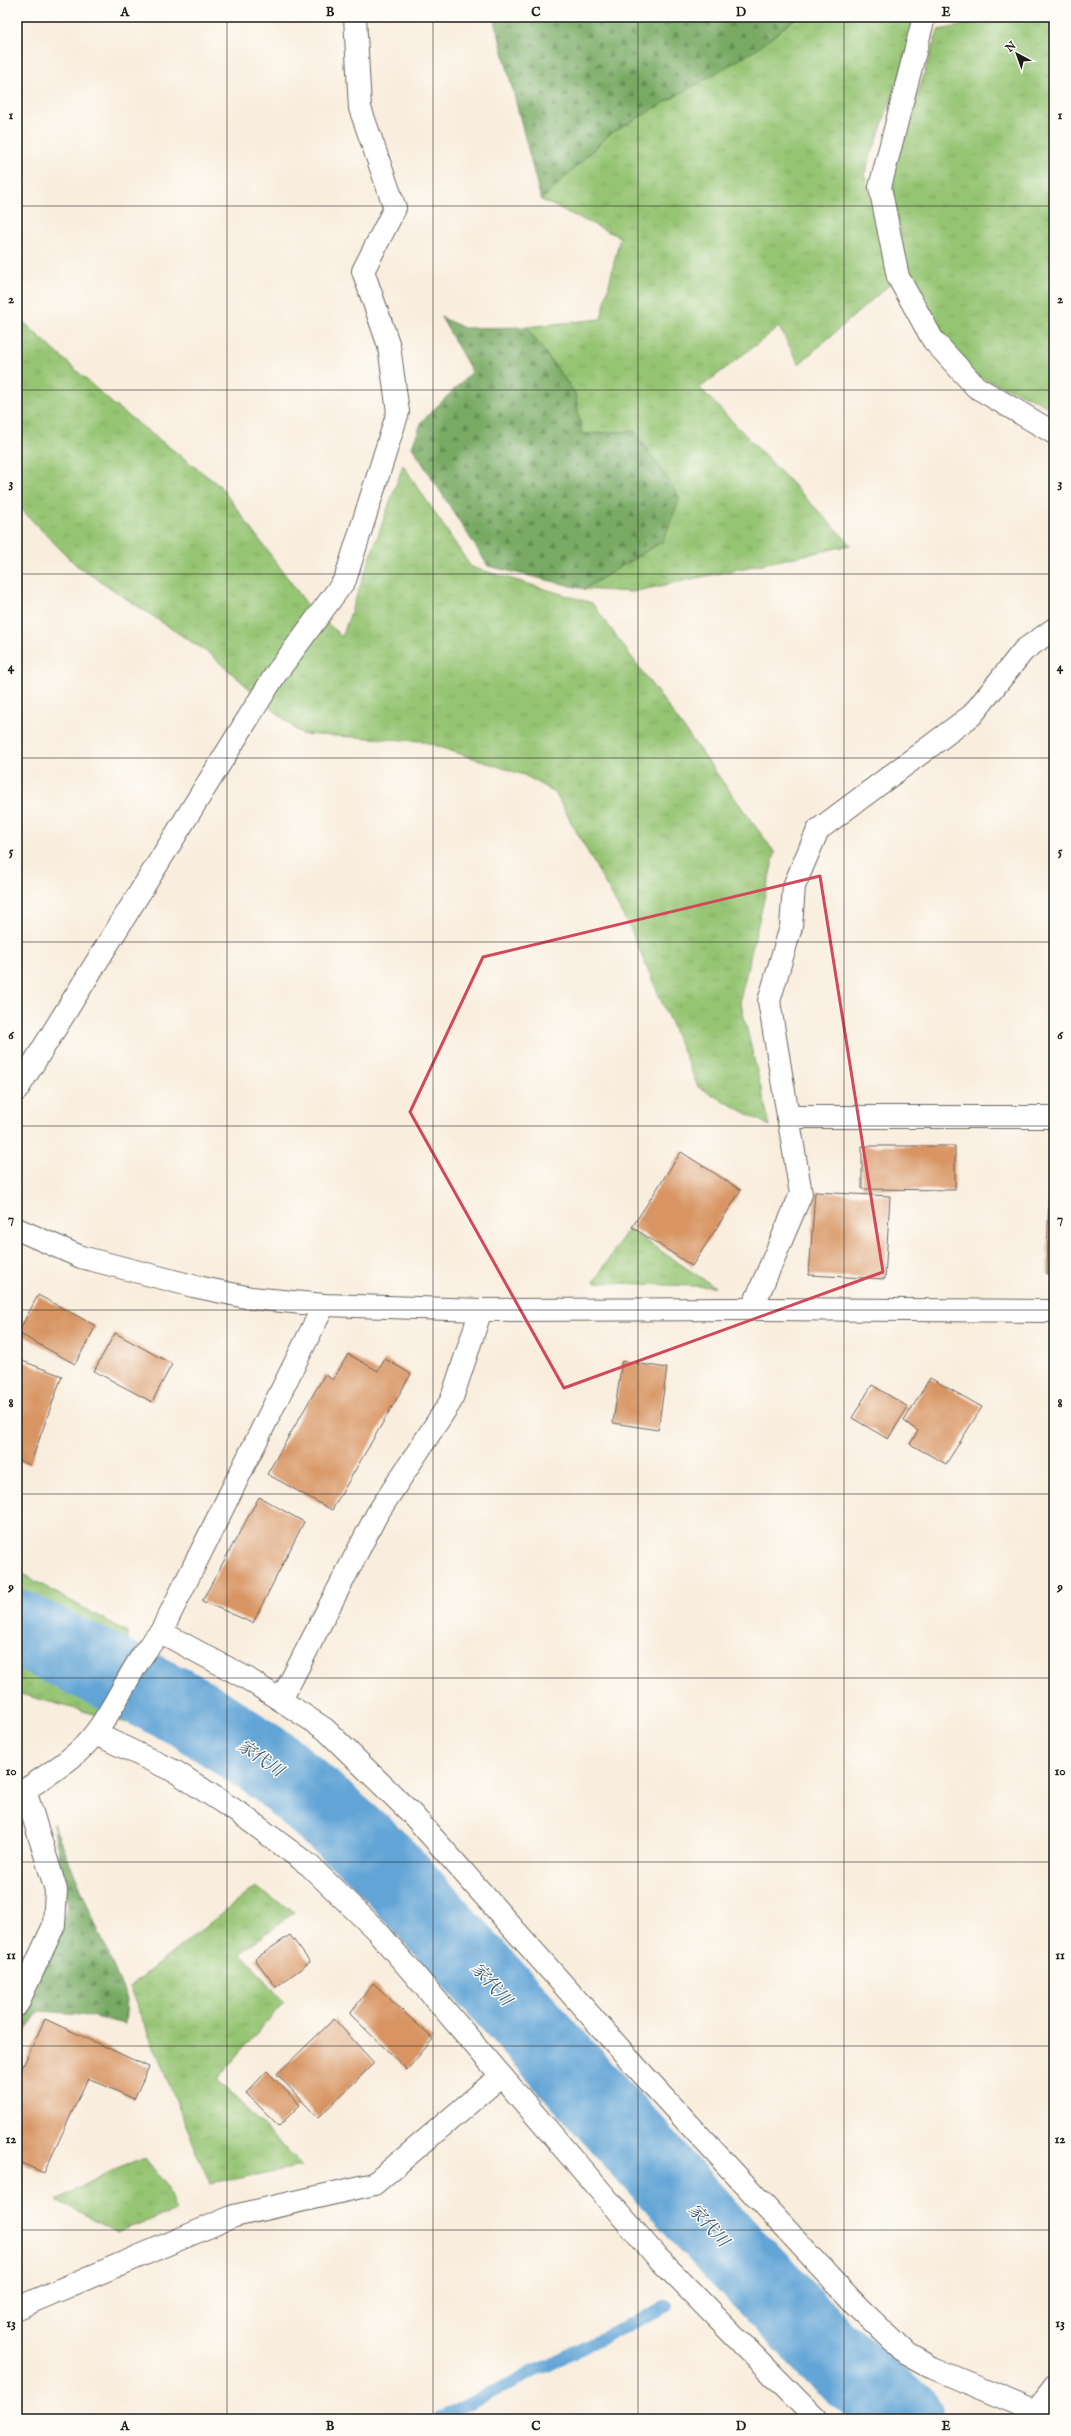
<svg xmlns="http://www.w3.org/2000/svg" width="1071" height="2436" font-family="'IM FELL English','Noto Serif JP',serif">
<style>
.grass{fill:url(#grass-tufts);stroke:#587047}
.forest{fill:url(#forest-firs);stroke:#4a6340}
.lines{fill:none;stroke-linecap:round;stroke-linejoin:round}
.stream{stroke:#62a4d6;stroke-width:12}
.river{stroke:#62a4d6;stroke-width:75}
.building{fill:#d89563}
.street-casing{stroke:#696560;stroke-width:24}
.secondary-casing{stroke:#696560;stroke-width:24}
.street{stroke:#fff;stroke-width:22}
.secondary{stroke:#fff;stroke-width:22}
.marked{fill:none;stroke:#d1495b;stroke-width:3;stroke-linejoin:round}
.grid{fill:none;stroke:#1c1c1c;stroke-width:1;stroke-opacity:0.55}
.labels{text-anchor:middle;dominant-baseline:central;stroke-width:3;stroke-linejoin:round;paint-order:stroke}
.water-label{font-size:17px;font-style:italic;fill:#3c5970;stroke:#fdfcf7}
.neatline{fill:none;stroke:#1c1c1c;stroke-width:1.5}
.grid-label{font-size:13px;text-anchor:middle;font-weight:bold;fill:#1c1c1c}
</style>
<defs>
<pattern id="grass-tufts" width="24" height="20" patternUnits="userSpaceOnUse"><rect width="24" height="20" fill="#95c472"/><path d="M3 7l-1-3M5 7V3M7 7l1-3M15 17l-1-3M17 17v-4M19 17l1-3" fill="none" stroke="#80a862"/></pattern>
<pattern id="forest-firs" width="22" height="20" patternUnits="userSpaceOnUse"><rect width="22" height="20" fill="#78aa64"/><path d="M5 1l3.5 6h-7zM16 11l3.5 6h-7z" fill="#628a52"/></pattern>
</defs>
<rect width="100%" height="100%" fill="#fdfcf7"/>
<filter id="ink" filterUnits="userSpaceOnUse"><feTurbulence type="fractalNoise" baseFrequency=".025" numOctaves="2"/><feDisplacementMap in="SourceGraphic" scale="8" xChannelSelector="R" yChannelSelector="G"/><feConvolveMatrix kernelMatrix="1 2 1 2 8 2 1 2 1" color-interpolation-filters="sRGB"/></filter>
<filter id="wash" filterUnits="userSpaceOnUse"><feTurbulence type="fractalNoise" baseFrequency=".012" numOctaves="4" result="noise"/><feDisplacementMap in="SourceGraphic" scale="16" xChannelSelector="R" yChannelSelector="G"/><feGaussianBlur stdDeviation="0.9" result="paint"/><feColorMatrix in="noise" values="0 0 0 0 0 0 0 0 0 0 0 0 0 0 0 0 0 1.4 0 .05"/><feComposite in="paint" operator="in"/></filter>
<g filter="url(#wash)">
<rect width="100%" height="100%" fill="#f9eddd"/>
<g class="grass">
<path d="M797 17H921L864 175 898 277 799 364 779 327 700 388 851 545 632 592 584 589 663 541 635 431 582 434 575 393 526 327 601 319 620 237 541 200 610 134 770 39Z"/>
<path d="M1009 17H1054V410L1027 396 959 369 909 276 890 182 938 30Z"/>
<path d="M17 316 114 405 220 486 306 603 342 637 403 465 471 567 592 603 775 853 740 1000 770 1126 698 1087 631 930 555 793 524 775 421 741 301 734 211 655 76 565 17 505Z"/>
<path d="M628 1229 715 1287 594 1282Z"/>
<path d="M17 1571 127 1632V1723L17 1693Z"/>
<path d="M255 1887 294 1912 241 1953 284 2002 217 2079 302 2166 210 2184 129 1987Z"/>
<path d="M145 2158 167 2186 176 2211 116 2232 57 2200 109 2172Z"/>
</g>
<g class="forest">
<path d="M494 17H797L754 51 610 134 541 200Z"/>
<path d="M441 317 464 328 526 327 575 393 582 434 635 431 680 498 663 541 584 589 488 566 412 447 422 421 472 372Z"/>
<path d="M53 1823 127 1999 125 2024 82 2014 39 2011 17 2044V2031L68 1907Z"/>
</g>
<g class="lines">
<g class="stream">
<path d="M709 2275 732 2252"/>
<path d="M438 2419 667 2306"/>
</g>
<path class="river" d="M17 1627 192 1713 275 1768 377 1857 732 2252 832 2356 907 2419"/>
</g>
<g id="blocks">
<g class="building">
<path d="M862 1146H955V1190L862 1189Z"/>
<path d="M681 1152 741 1190 692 1266 632 1227Z"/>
<path d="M1049 1186H1054V1274H1047Z"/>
<path d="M815 1192 890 1196 885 1279 809 1275Z"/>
<path d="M38 1295 96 1326 75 1364 18 1333Z"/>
<path d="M115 1333 172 1364 152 1402 94 1371Z"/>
<path d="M348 1354 378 1371 385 1359 411 1374 332 1510 267 1474 325 1374 333 1380Z"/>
<path d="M17 1359 62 1376 30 1465 17 1460Z"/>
<path d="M622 1361 667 1368 658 1430 613 1423Z"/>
<path d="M930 1378 982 1407 946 1464 910 1444 918 1431 904 1421Z"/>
<path d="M872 1385 908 1407 888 1439 852 1418Z"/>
<path d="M259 1497 304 1522 253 1623 202 1601Z"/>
<path d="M290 1935 310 1962 276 1987 255 1959Z"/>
<path d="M373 1983 433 2039 407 2070 350 2014Z"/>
<path d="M45 2019 149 2067 134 2099 88 2078 44 2173 17 2161V2079Z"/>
<path d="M334 2019 374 2063 318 2118 277 2074Z"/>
<path d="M267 2071 300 2105 279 2126 246 2093Z"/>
</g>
</g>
</g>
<g filter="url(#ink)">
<use href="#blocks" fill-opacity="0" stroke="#696560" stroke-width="1"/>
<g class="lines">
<defs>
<g id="street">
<path d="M924 17 880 187 898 277 933 340 976 387 1054 433"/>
<path d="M17 1090 275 675 345 580 398 412 389 346 363 271 395 208 360 108 355 17"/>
<path d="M788 1117H1054"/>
<path d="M752 1309 801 1194 769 1001 791 927 794 886 818 830 972 715 1024 650 1054 629"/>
<path d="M161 1632 248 1679 325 1729 411 1813 637 2068 858 2307 907 2354 932 2368 1054 2419"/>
<path d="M281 1700 377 1514 451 1401 481 1310"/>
<path d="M96 1734 176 1772 242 1815 310 1866 377 1931 657 2257 816 2419"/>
<path d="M17 1789 25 1790C50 1773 78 1757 96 1732 120 1700 133 1661 161 1632L324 1305"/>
<path d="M17 2005 54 1925 56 1890 25 1790"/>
<path d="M17 2308 234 2216 374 2184 501 2076"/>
<path d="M1036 2411 1054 2388"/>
</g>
<path id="secondary" d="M17 1229 81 1257 193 1286 251 1298 324 1305 481 1310 752 1309 1054 1311"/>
</defs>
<use href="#street" class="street-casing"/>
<use href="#secondary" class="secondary-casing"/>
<use href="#street" class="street"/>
<use href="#secondary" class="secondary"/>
</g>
</g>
<path class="marked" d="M820 876 883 1272 564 1388 410 1112 483 957Z"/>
<path class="grid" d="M227 17V2419M433 17V2419M638 17V2419M844 17V2419M17 206H1054M17 390H1054M17 574H1054M17 758H1054M17 942H1054M17 1126H1054M17 1310H1054M17 1494H1054M17 1678H1054M17 1862H1054M17 2046H1054M17 2230H1054"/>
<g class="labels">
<g class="water-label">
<text transform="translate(260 1759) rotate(35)">家代川</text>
<text transform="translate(491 1985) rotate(48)">家代川</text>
<text transform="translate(708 2226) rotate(48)">家代川</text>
</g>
</g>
<rect width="1071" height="2436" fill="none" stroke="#fdfcf7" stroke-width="44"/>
<g transform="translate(1017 54) rotate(319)" stroke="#fdfcf7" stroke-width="3" paint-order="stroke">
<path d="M0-3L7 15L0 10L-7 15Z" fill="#1c1c1c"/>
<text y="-6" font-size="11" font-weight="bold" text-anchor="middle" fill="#1c1c1c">N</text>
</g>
<rect x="22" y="22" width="1027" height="2392" class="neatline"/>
<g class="grid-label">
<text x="125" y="16">A</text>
<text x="330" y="16">B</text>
<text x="536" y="16">C</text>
<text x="741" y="16">D</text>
<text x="946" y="16">E</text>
<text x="11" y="119">1</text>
<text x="1060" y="119">1</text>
<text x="11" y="303">2</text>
<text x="1060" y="303">2</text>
<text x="11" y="487">3</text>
<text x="1060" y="487">3</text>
<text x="11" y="671">4</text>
<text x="1060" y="671">4</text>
<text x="11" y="855">5</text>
<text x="1060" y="855">5</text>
<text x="11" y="1039">6</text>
<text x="1060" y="1039">6</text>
<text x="11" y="1223">7</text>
<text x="1060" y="1223">7</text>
<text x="11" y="1407">8</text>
<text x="1060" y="1407">8</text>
<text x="11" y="1591">9</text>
<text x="1060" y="1591">9</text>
<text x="11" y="1775">10</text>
<text x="1060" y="1775">10</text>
<text x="11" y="1959">11</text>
<text x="1060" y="1959">11</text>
<text x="11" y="2143">12</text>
<text x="1060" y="2143">12</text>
<text x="11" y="2327">13</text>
<text x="1060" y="2327">13</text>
<text x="125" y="2430">A</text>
<text x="330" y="2430">B</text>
<text x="536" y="2430">C</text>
<text x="741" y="2430">D</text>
<text x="946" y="2430">E</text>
</g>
</svg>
